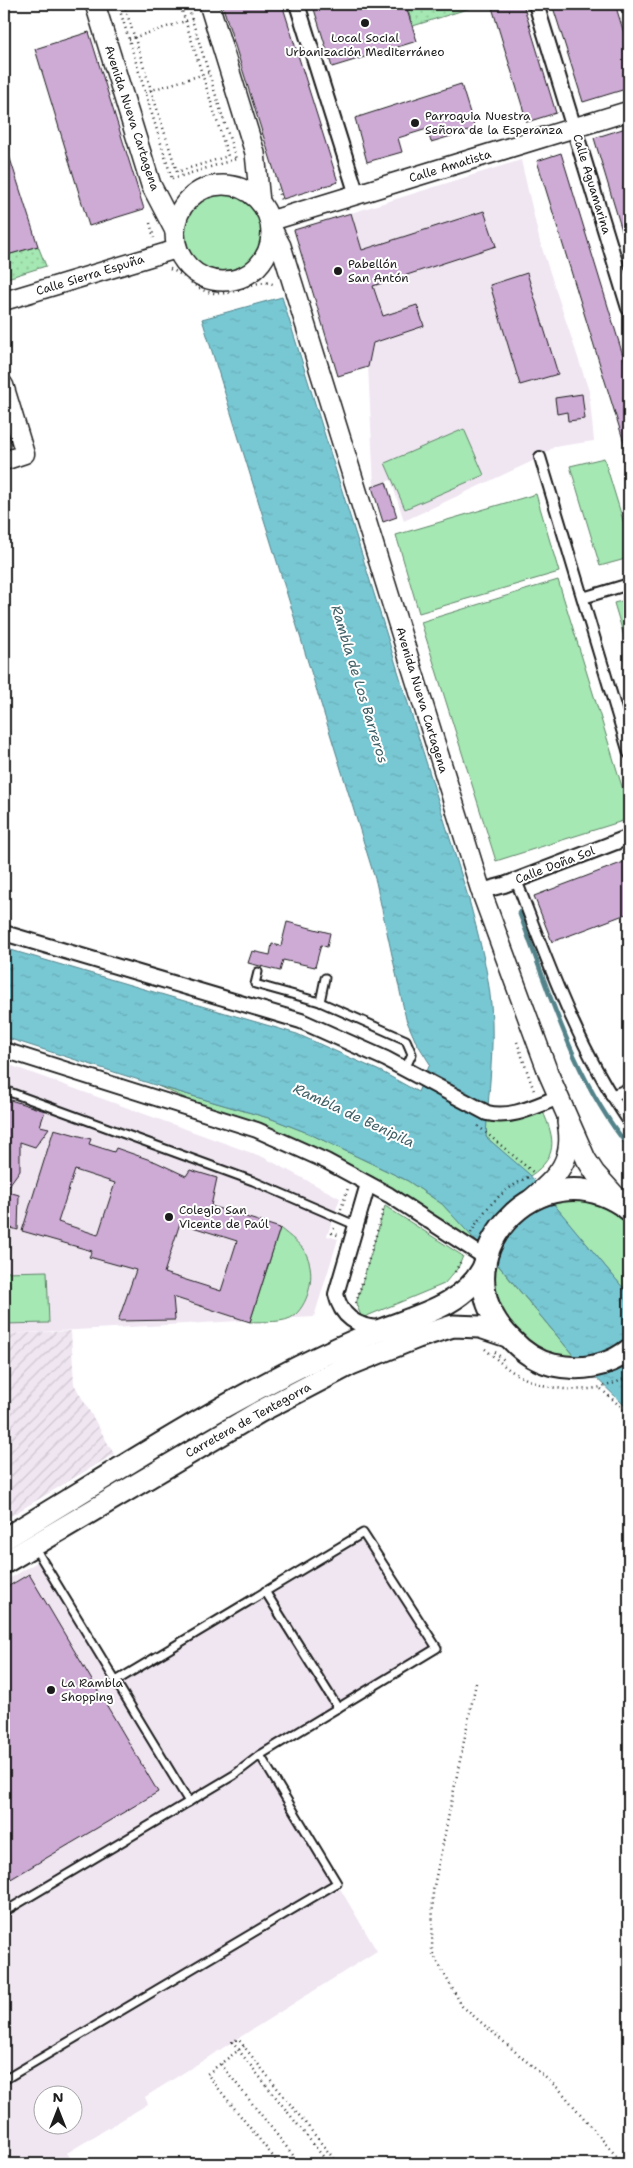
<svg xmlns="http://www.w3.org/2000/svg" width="633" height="2168" font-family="'Shantell Sans',sans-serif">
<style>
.built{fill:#f0e6f2;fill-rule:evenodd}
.industrial{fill:url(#industrial-furrows)}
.park{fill:url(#park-dots);stroke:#608268}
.garden{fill:#a5e8b3;stroke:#608268}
.water{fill:url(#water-ripples);stroke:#53838a}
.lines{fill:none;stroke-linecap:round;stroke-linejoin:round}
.stream{stroke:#53838a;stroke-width:4.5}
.building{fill:#cdabd5;stroke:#1c1c1c;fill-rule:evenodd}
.service-casing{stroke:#1c1c1c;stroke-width:11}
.pedestrian-casing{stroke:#1c1c1c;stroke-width:14}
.minor-casing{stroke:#1c1c1c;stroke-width:18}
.tertiary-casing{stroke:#1c1c1c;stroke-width:21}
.secondary-casing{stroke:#1c1c1c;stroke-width:22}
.primary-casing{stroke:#1c1c1c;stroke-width:25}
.path{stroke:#1c1c1c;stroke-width:2.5;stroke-dasharray:1 4;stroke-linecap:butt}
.service{stroke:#fff;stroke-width:7}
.pedestrian{stroke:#fff;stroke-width:10}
.minor{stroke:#fff;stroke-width:14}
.tertiary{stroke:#fff;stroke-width:18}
.secondary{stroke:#fff;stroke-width:19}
.primary{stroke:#fff;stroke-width:21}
.poi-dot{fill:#1c1c1c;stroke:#fff;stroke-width:2}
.labels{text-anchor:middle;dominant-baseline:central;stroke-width:4;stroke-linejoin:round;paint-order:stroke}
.poi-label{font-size:12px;fill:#1c1c1c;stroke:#fff;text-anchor:start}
.street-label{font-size:12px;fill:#1c1c1c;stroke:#fff}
.water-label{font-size:14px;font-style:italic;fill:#416166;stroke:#fff}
</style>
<defs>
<pattern id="industrial-furrows" width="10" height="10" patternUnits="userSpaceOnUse" patternTransform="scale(1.25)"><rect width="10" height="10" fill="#f0e6f2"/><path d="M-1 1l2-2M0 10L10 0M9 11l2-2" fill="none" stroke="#cdc5cf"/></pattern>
<pattern id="park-dots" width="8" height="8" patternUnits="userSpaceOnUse" patternTransform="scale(1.25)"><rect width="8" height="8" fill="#a5e8b3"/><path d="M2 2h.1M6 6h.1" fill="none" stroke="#8dc699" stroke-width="1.8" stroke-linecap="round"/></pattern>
<pattern id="water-ripples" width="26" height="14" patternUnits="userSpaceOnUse" patternTransform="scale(1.25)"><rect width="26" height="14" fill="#78c8d4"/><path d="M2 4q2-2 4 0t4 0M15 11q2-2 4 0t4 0" fill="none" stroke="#67abb5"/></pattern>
</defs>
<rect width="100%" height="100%" fill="#fff"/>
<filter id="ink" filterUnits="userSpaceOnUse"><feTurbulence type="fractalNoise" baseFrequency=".02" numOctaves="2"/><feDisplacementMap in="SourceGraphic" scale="10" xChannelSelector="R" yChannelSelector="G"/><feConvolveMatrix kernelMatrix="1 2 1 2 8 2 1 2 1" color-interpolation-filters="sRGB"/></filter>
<g filter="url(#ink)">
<g class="built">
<path d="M521 160 540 242 589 391 594 441 554 447 535 460 404 521 391 480 374 486 368 367 382 312 351 213Z"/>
<path d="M4 1063 263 1157 340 1198 327 1236 338 1239 314 1317 4 1334Z"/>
<path d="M363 1533 437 1648 261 1755 377 1951 145 2097 148 2104 67 2153 75 2164H4V1582L42 1559 116 1680ZM42 2096H72V2126H42Z"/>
</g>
<path class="industrial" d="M71 1331 74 1384 114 1454 4 1520V1334Z"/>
<g class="park">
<path d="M406 4H483L413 26Z"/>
<path d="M38 246 46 266 4 279V256Z"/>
</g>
<g class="garden">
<circle cx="223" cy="233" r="48"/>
<path d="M464 429 484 475 405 509 385 463Z"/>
<path d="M604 458 629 540V558L600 566 570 466Z"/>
<path d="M536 494 559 572 419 613 396 535Z"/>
<path d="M558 580 629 809V819L496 861 421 622Z"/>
<path d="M629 599V653L614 603Z"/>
<path d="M158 1086 272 1119 308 1133 408 1181 442 1204 475 1239 471 1248 326 1161Z"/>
<path d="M540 1105C553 1134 562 1155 530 1176L486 1137 487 1113Z"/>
<path d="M545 1194 629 1210V1295Z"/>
<path d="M385 1206 463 1256 458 1268 444 1284 362 1318 356 1304Z"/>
<path d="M280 1228C289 1236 303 1245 307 1256 315 1274 310 1301 295 1315 285 1324 263 1321 250 1322Z"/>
<path d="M488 1253 573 1355 585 1368H575L507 1336Z"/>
<path d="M47 1271 49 1323 4 1324V1272Z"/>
</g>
<path class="water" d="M282 297 469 900C478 934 488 969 491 1004 495 1048 488 1094 486 1137L529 1174 629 1295V1410L573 1355 499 1266 442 1204 408 1181 308 1133 272 1119 158 1086 4 1037V948L297 1034 382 1072 418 1092 430 1064 415 1040 406 1019 376 882 202 319Z"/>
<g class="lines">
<path class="stream" d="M519 912C549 991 574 1080 629 1147"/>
</g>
<g class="building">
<path d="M222 4H282L338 182 283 199Z"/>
<path d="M320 4H405L417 41 332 67 313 6Z"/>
<path d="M491 4H523L556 113 527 122Z"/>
<path d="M552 4H615L629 49V88L583 102Z"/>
<path d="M89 32 144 209 89 226 35 49Z"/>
<path d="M461 84 475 129 431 142 427 129 398 138 402 152 367 162 355 118Z"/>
<path d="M629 127V244H626L594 138Z"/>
<path d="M6 146 38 246 4 256V147Z"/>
<path d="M561 153 629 375V448L626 449 537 161Z"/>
<path d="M484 211 496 246 373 286 383 316 417 305 424 326 373 343 368 367 338 376 294 230 351 213 362 250Z"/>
<path d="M527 273 558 374 520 385 490 285Z"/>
<path d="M582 394 585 419 568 421 567 412 557 414 555 398Z"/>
<path d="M386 482 397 517 383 522 372 487Z"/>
<path d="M629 860V913L552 942 534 896Z"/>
<path d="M287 922 330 933 327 947 321 945 315 967 283 960 280 971 248 963 252 951 270 955 272 944 281 946Z"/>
<path d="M4 1098 45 1111 40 1126 49 1128 35 1147 20 1142V1170L5 1191 19 1195 18 1230 4 1226Z"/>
<path d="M54 1129 91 1139 89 1144 114 1152 116 1148 156 1162 186 1176 190 1170 217 1178 211 1206 280 1228 250 1322 173 1297 175 1320 118 1321 136 1270 89 1257 92 1251 22 1231ZM75 1170 115 1183 98 1235 58 1222ZM180 1223 237 1241 221 1291 164 1273Z"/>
<path d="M29 1574 158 1792 4 1883V1589Z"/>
</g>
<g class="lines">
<defs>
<g id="service">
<path d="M258 972 255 984 320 1002 406 1040 412 1054 405 1069"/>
<path d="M320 1002 325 978"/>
<path d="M4 1090 253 1181 355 1225"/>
<path d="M35 1548 189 1802"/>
<path d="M265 1591 338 1708"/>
<path d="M4 1912 234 1775 260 1755 437 1648 363 1533 116 1681"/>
<path d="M4 2080 337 1883 260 1755"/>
</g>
<g id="pedestrian">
<path d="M540 457 629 753"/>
<path d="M583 598 629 584"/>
<path d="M516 880C548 963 578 1048 629 1122"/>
<path d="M611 1096 629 1089"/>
</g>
<g id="minor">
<path d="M297 4 357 195"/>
<path d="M536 4 629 308"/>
<path d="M628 4 629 8"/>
<path d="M481 891 504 885 629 837"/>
<path d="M4 933 301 1021 386 1059 487 1113C512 1119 535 1106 559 1097"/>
<path d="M4 1050 257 1130 326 1161 389 1195 486 1258"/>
<path d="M368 1184 336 1294C341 1317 357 1327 379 1328"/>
</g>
<g id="tertiary">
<path d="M4 301 177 249"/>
<path d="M4 385 25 454 4 461"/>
</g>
<g id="secondary">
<path d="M95 4 151 185 175 231"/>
<path d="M209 4 255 153 260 202"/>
<circle cx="223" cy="233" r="48"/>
<path d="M270 221 629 111"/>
<path d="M272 229 281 246 481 891 549 1075 586 1159 595 1173 624 1205"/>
<path d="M530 1200C556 1177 575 1162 567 1122"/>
</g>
<g id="primary">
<path d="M629 1210C540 1141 431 1263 512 1340 524 1353 536 1361 553 1365 580 1371 607 1367 629 1350"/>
<path d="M4 1539C121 1469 242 1388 368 1335 407 1318 466 1308 485 1264"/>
<path d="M4 1563 259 1412 351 1364 418 1337 453 1326 480 1327 507 1336"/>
</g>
</defs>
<use href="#service" class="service-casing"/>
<use href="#pedestrian" class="pedestrian-casing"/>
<use href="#minor" class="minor-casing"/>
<use href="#tertiary" class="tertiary-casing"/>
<use href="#secondary" class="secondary-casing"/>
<use href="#primary" class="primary-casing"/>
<g class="path">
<path d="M118 4 172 179"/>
<path d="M124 4 177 172 228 156 180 4"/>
<path d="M187 4 236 159"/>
<path d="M129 39 192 19"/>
<path d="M145 92 208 73"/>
<path d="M172 179 236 159"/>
<path d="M277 189 281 200"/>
<path d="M150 223 154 238"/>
<path d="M170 269C193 278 196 296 226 293 243 291 259 277 275 285"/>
<path d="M517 1042 534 1091"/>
<path d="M478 1126 534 1173"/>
<path d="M341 1209 348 1188"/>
<path d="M334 1228 332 1233 338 1235"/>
<path d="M471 1233C485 1206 504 1189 530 1176"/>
<path d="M455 1272 462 1259"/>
<path d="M356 1303 384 1208"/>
<path d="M485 1349C497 1359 507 1370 522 1377 554 1393 598 1395 629 1376"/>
<path d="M495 1352 504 1360"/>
<path d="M601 1389 629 1414"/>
<path d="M476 1683 433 1891 432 1952 462 2006 560 2090 623 2164"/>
<path d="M244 2046 207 2074 279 2164"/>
<path d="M221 2064 300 2164"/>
<path d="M329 2164 232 2042 238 2039 338 2164"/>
</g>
<use href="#service" class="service"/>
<use href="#pedestrian" class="pedestrian"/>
<use href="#minor" class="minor"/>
<use href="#tertiary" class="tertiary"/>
<use href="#secondary" class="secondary"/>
<use href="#primary" class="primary"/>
</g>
</g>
<g class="poi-dot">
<circle cx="365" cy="23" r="5"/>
<circle cx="415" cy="123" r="5"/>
<circle cx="338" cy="271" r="5"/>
<circle cx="169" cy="1217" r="5"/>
<circle cx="51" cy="1690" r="5"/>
</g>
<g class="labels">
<g class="poi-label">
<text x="365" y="38" text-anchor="middle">Local Social<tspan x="365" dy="14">Urbanización Mediterráneo</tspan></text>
<text x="425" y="116">Parroquia Nuestra<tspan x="425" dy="14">Señora de la Esperanza</tspan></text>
<text x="348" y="264">Pabellón<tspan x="348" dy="14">San Antón</tspan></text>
<text x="179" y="1210">Colegio San<tspan x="179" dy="14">Vicente de Paúl</tspan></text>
<text x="61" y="1683">La Rambla<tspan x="61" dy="14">Shopping</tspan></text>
</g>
<g class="street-label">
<text transform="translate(132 118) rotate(72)">Avenida Nueva Cartagena</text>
<text transform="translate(450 166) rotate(-17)">Calle Amatista</text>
<text transform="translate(592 184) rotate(73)">Calle Aguamarina</text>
<text transform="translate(90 275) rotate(-17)">Calle Sierra Espuña</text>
<text transform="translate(422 700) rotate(73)">Avenida Nueva Cartagena</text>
<text transform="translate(555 865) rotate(-21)">Calle Doña Sol</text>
<text transform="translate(248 1420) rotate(-29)">Carretera de Tentegorra</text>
</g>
<g class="water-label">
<text transform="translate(360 684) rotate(73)">Rambla de Los Barreros</text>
<text transform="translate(354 1115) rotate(25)">Rambla de Benipila</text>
</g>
</g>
<rect width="633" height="2168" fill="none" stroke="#fff" stroke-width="20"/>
<rect x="10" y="10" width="613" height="2148" fill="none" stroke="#1c1c1c" stroke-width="2" filter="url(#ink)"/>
<g transform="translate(58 2110)"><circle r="24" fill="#ffffff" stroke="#a4a4a4"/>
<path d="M0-4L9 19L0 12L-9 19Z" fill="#1c1c1c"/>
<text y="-8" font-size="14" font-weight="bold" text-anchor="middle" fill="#1c1c1c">N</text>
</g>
</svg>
